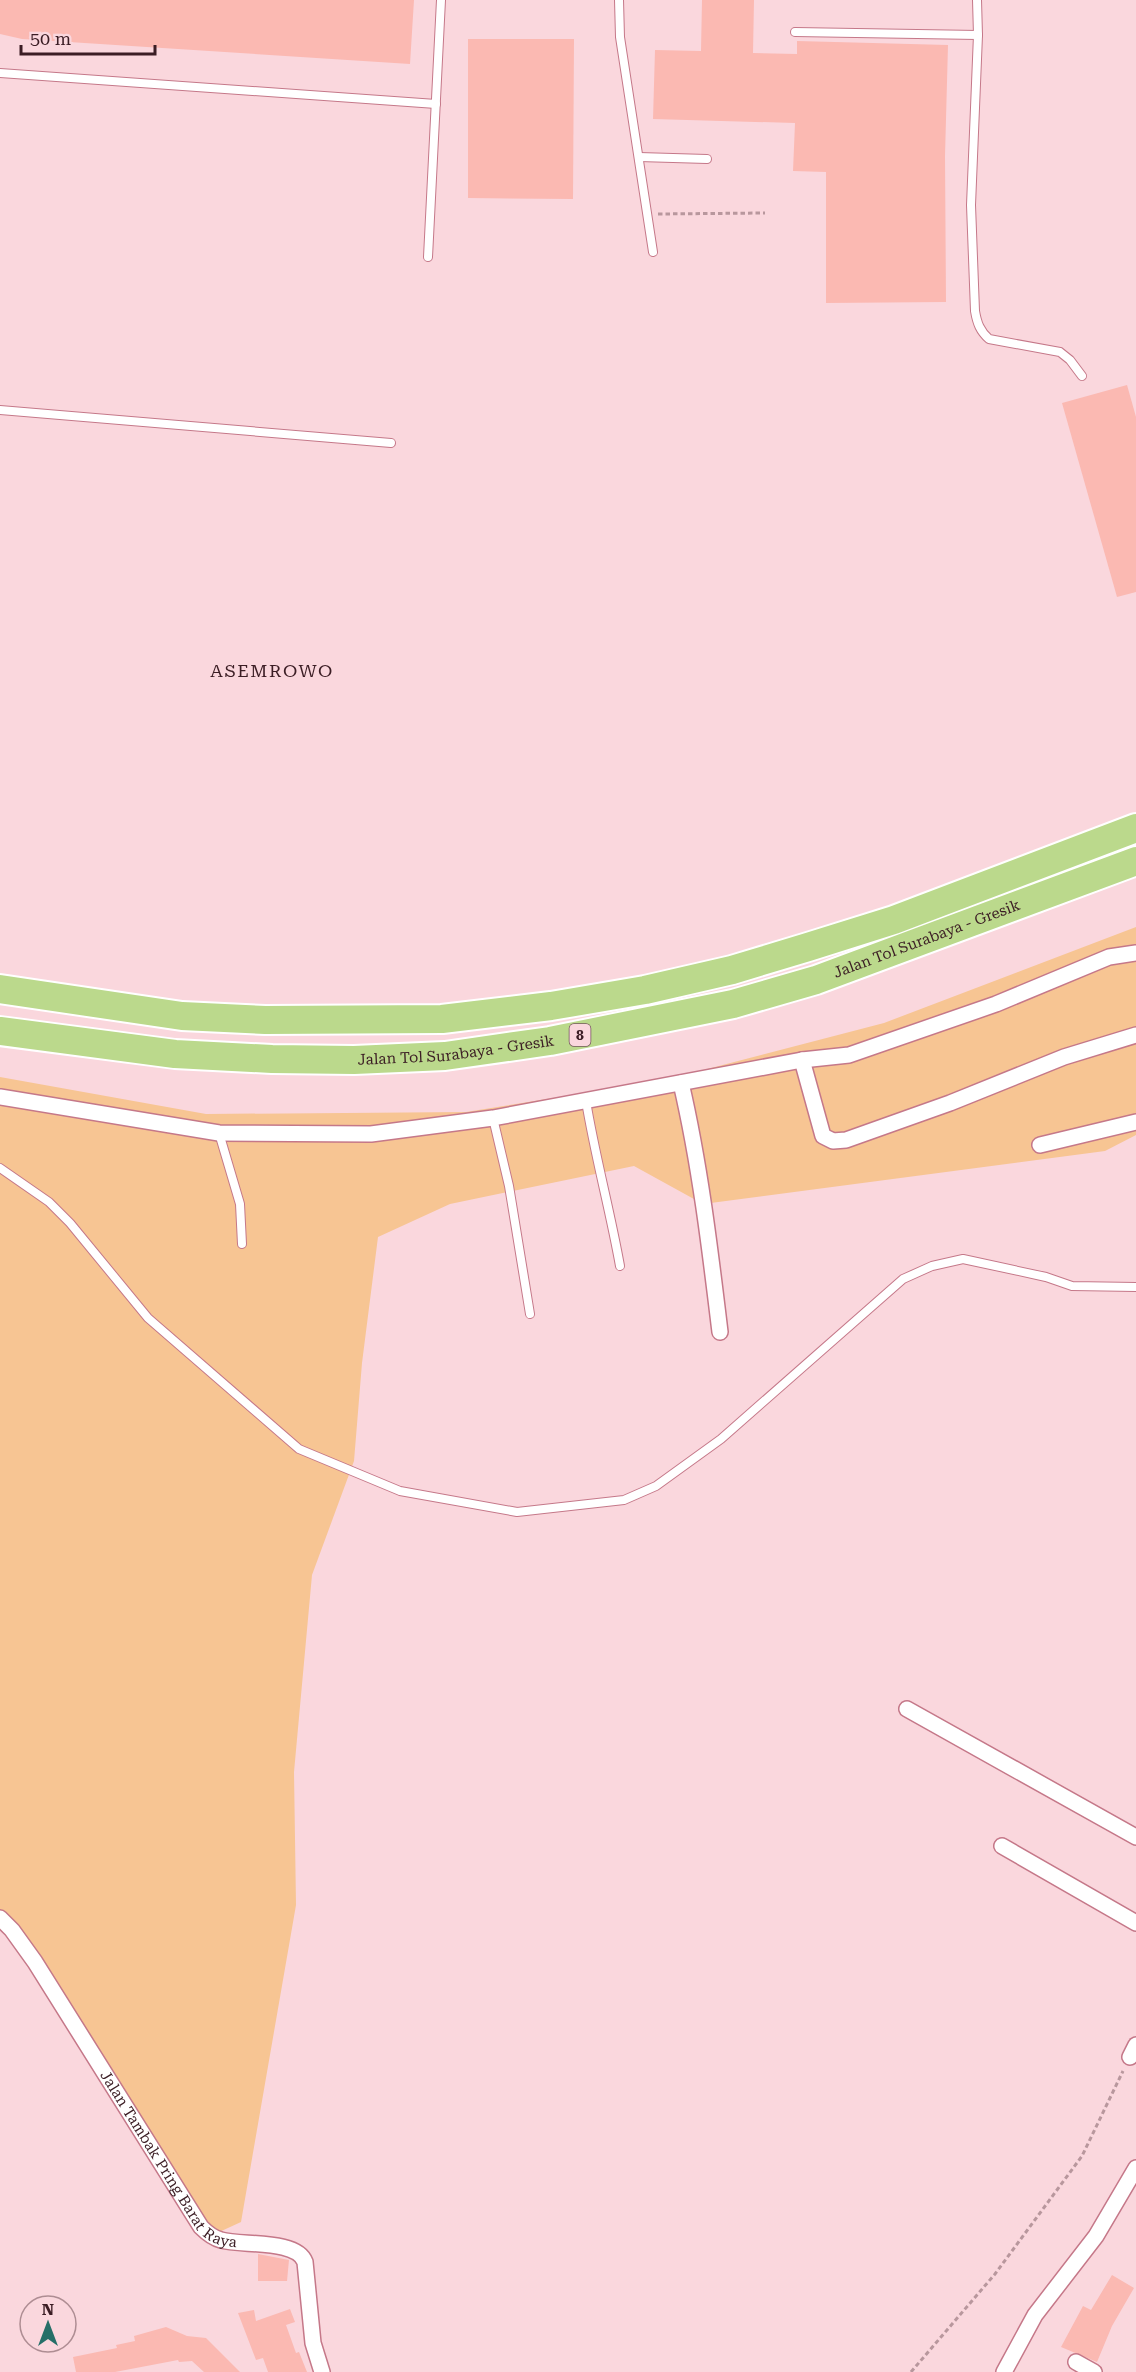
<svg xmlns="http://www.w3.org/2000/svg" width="1136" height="2372" font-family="'Roboto Serif',serif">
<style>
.green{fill:#f7c593}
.building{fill:#fbb9b2}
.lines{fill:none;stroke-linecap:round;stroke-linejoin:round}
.service-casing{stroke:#c57889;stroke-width:10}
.minor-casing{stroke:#c57889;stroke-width:18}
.motorway-casing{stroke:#fff;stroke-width:32}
.path{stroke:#b8979d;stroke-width:3;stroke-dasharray:4.5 3;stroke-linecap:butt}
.service{stroke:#fff;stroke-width:8}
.minor{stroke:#fff;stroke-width:15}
.motorway{stroke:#bbd98c;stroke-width:28}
.labels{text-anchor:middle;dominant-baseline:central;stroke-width:6;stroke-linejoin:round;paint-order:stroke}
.shield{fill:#fad7dd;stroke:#74555c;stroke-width:1.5}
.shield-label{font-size:14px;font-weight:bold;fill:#3b1d24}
.street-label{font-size:15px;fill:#3b1d24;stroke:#fad7dd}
.quarter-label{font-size:18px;letter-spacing:1.5px;fill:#3b1d24;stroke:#fad7dd}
</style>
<rect width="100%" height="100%" fill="#fad7dd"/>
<path class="green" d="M1136 927V1135L1105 1151 703 1204 634 1166 450 1204 378 1237 362 1363 354 1461 312 1575 294 1772 296 1905 241 2222 204 2239 0 1921V1077L206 1114 466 1112 665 1080 884 1023Z"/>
<g class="building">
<path d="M0 0H414L410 64 22 39 0 34Z"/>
<path d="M702 0H754L753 53 797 54V41L948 45 945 156 946 302 826 303V172L793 171 795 123 653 119 655 50 701 51Z"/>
<path d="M468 39H574L573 199 468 198Z"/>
<path d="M1127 385 1136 417V592L1117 597 1062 403Z"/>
<path d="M258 2254 289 2260 287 2281H258Z"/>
<path d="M1112 2275 1134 2288 1112 2326 1097 2362 1061 2347 1083 2306 1091 2310Z"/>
<path d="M290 2309 295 2322 286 2325 296 2353 299 2352 307 2372H268L263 2358 256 2360 238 2313 254 2310 256 2321Z"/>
<path d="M166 2327 187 2336 206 2338 240 2372H204L192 2361 179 2362 178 2360 115 2372H76L73 2357 117 2348 116 2345 135 2341 134 2336Z"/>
</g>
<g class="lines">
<defs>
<g id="service">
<path d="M619 0 620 37 653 252"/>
<path d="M977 0 978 35 971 205 975 311C977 323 980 331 989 339L1060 352 1070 360 1082 376"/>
<path d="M795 32 978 35"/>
<path d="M0 73 436 104"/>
<path d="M639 157 707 159"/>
<path d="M428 257 441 0"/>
<path d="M0 410 391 443"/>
<path d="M586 1101C595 1156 610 1210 620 1266"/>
<path d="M493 1118 509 1186 530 1314"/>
<path d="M219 1133 240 1204 242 1244"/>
<path d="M0 1168 49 1202 70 1223 148 1318 299 1449 400 1491 517 1512 624 1500 656 1486 721 1439 903 1279 932 1266 963 1259 1046 1277 1072 1286 1136 1287"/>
</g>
<g id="minor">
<path d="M802 1060 823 1136 833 1141 846 1140 950 1103 1064 1057 1136 1035"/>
<path d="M681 1083C700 1165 710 1249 720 1332"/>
<path d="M0 1097 219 1133 371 1134 493 1118 802 1060 849 1055 996 1004 1109 957 1136 953"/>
<path d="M1040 1145 1136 1122"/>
<path d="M907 1709 1136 1837"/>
<path d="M1002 1846 1136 1923"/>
<path id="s1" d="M0 1918 12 1930 35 1962 201 2227C207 2233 213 2238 221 2240 241 2246 297 2239 305 2262L313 2343 322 2372"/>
<path d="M1130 2057 1136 2045"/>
<path d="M1076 2362 1094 2372"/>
<path d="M1004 2372 1035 2315 1096 2236 1136 2168"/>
</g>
<g id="motorway">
<path d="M0 989 182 1016 265 1020 442 1019 551 1006 645 990 732 970 808 947 894 920 1136 828"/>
<path id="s2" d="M0 1031 175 1054 272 1059 354 1060 445 1056 550 1041 733 1004 816 980 1136 861"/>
</g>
</defs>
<use href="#service" class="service-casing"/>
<use href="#minor" class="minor-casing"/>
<use href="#motorway" class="motorway-casing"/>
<g class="path">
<path d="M658 214 765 213"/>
<path d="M911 2372 995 2274 1082 2156 1123 2071"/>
</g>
<use href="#service" class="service"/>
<use href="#minor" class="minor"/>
<use href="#motorway" class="motorway"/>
</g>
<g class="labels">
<rect class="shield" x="569.5" y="1024" width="21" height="22" rx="4.5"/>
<g class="shield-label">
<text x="580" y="1035">8</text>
</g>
<g class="street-label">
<text stroke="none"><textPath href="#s2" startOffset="944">Jalan Tol Surabaya - Gresik</textPath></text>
<text stroke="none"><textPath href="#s2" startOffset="458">Jalan Tol Surabaya - Gresik</textPath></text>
<text stroke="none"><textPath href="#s1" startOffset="298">Jalan Tambak Pring Barat Raya</textPath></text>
</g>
<g class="quarter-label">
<text x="272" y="670">ASEMROWO</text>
</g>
</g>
<g transform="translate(48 2324)"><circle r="28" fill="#fad7dd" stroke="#ae8d93" stroke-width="1.5"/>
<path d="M0-4.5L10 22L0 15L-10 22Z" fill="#266f68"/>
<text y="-9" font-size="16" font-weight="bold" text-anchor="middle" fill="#3b1d24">N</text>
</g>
<path d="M21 45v9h134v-9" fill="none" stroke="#3b1d24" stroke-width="3"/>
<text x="30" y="45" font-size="18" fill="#3b1d24" stroke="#fad7dd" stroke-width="4.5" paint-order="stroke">50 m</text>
</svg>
